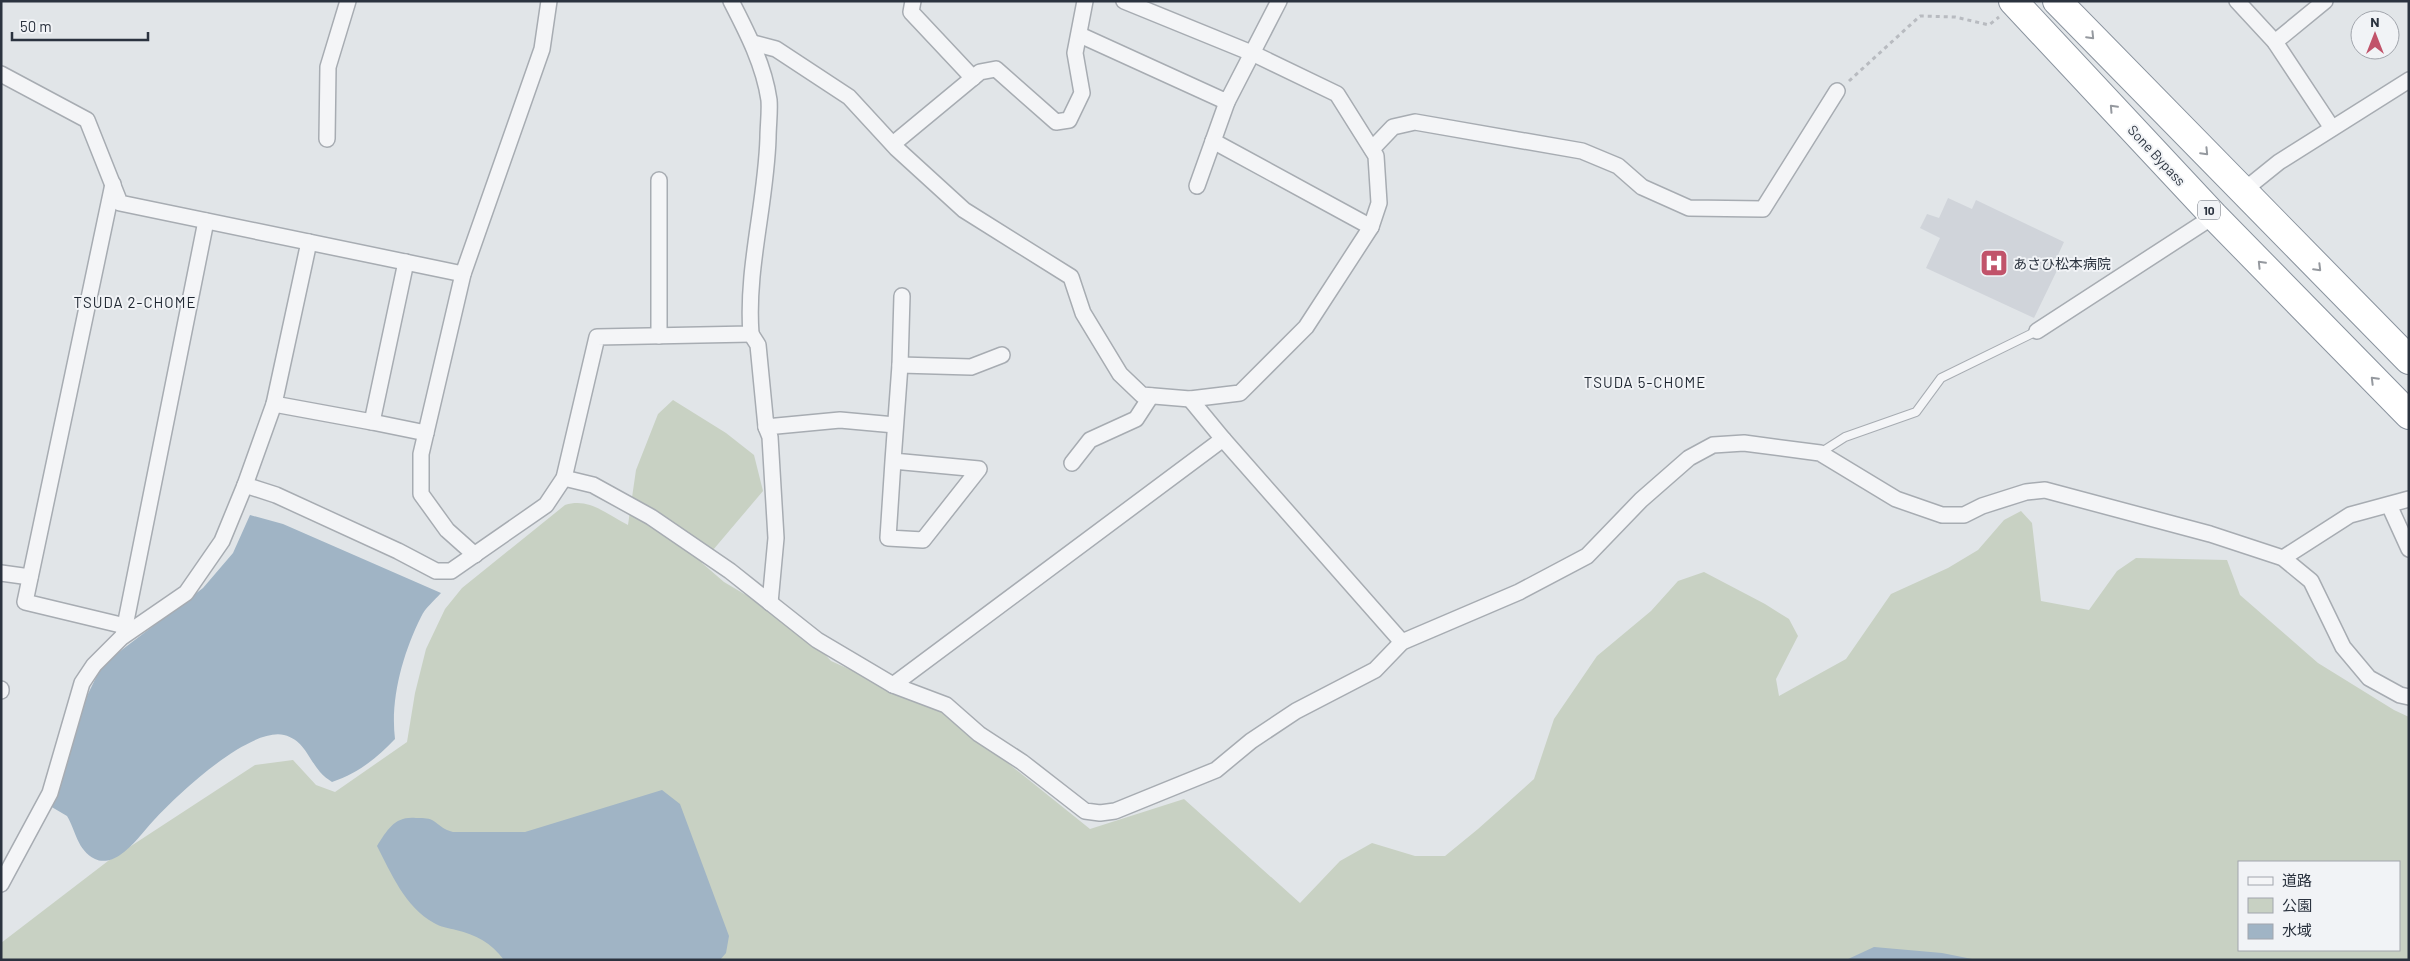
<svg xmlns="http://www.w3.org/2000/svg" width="2410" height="961" font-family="Barlow,'Noto Sans JP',sans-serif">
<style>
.built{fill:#d0d4da}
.green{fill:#c8d1c3;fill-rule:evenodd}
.water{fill:#a0b4c5}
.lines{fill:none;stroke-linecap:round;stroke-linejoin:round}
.lane-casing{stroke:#a7acb2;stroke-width:10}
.street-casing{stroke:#a7acb2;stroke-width:18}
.highway-casing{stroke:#8a939e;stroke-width:30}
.path{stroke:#b8bbc0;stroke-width:3;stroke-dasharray:4 4;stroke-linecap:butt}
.lane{stroke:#f4f5f7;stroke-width:8}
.street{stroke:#f4f5f7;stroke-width:15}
.highway{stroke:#fff;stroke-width:28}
.oneway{stroke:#95999f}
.labels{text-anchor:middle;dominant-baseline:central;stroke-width:4;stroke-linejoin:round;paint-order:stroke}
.shield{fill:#f1f3f6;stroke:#666d76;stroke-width:1}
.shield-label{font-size:12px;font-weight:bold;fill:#2b333f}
.street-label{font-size:14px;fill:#2b333f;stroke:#f1f3f6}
.poi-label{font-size:14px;fill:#2b333f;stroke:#f1f3f6;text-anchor:start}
.neighbourhood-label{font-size:15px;letter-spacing:1px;fill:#1d252f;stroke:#f1f3f6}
</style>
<rect width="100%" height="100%" fill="#e1e5e8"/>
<path class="built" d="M1948 198 1972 209 1976 200 2064 242 2058 255 2063 258 2034 318 1926 268 1940 238 1920 228 1927 214 1939 218Z"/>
<path class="green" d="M673 400 726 433 754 455 763 491 702 563 724 582 771 610 808 636 831 661 943 711 1090 829 1184 799 1300 903 1340 861 1372 843 1415 856H1445L1478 829 1534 779 1554 719 1597 656 1651 611 1678 581 1704 572 1765 604 1789 619 1798 636 1776 679 1779 696 1846 659 1891 594 1948 568 1978 550 2004 520 2021 511 2032 523 2041 601 2089 610 2117 571 2136 558 2227 560 2240 595 2318 663 2394 710 2409 717V960H1V943L108 861 255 765 293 760 316 785 335 792 407 742 415 693 426 649 445 609 462 588 565 505C590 497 607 515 628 525L636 470 658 414ZM2239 862H2399V950H2239Z"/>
<g class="water">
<path d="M250 515 283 524 441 593C434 601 425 608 421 617 403 653 390 699 395 739 376 759 358 773 332 782 328 779 323 776 320 772 308 758 304 740 284 735 249 727 177 795 154 820 143 832 133 846 120 855 113 860 103 863 95 859 77 850 76 831 67 816L50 806 57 796 87 696 102 665 203 588 233 553Z"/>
<path d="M662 790 680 804 729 936 726 953 720 960H504C491 943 477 935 456 930 449 928 440 927 434 923 405 907 391 873 377 846 388 829 395 816 416 818 421 818 428 818 432 820 440 825 444 830 453 832H525Z"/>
<path d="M1874 947 1942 953 1977 960H1846Z"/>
</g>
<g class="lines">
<defs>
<path id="lane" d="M1820 453 1845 437 1916 412 1941 378 2037 331"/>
<g id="street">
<path d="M913 1 911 12 973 78"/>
<path d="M2237 1 2275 42 2332 128"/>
<path d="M1080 35 1227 102 1279 1"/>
<path d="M2275 42 2325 1"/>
<path d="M753 43 776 49 849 97 896 148 964 210 1071 277 1083 313 1120 374 1142 395 1190 399 1240 393 1306 327 1371 227 1379 203 1376 156 1337 94 1254 54 1124 1"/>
<path d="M1 74 87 120 120 203 463 274"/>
<path d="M327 139 328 67 348 1"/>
<path d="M1213 141 1371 227"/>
<path d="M893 144 980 72 996 69 1056 122 1069 120 1082 93 1075 53 1085 1"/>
<path d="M1372 149 1393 127 1415 122 1582 151 1618 166 1642 187 1689 208 1763 209 1837 91"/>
<path d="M113 184 25 602 125 626"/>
<path d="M1197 186 1227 102"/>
<path d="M2243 191 2279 162 2409 80"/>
<path d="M309 242 274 404 372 422 406 262"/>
<path d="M2037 331 2214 216"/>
<path d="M751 334 758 345 766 427 840 420 895 425"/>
<path d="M659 336V180"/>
<path d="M900 365 971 367 1002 355"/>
<path d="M1190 399 1223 439 1402 642"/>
<path d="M372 422 426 433"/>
<path d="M766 427 770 437 776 538 770 603"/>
<path d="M893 461 888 538 923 540 979 469 893 461 900 365 902 296"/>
<path d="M1072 463 1090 440 1136 419 1151 396"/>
<path d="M564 478 593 485 651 517 730 571 817 640 893 685 946 705 979 734 1022 762 1085 811 1100 813 1115 811 1216 770 1251 741 1296 711 1375 670 1402 642 1519 592 1587 556 1641 500 1689 458 1713 445 1744 443 1820 453 1896 499 1942 515H1964L1982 506 2026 492 2045 490 2210 534 2283 558 2311 581 2343 647 2369 678 2400 695 2409 697"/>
<path d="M245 485 274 404"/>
<path d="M2389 505 2409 549"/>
<path d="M475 555 447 530 421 494V454L463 274 542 49 549 1"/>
<path d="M2283 558 2350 515 2409 499"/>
<path d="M1 573 30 577"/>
<path d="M123 636 206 221"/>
<path d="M893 685 1223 439"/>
<path d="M1 689V691"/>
<path d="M1 884 50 793 82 683 94 665 122 637 186 593 222 541 245 485 276 495 398 551 436 571H451L546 505 564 478 597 337 751 334C746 269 766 204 768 138 768 126 770 112 769 100 764 65 747 32 731 1"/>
</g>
<g id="highway">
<path d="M2013 1 2214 216 2409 415"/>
<path d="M2057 1 2409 360"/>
</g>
</defs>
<use href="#lane" class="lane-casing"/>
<use href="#street" class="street-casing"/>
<use href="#highway" class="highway-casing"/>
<path class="path" d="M1849 81 1920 16 1955 17 1989 25 1999 17"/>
<use href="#lane" class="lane"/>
<use href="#street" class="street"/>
<use href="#highway" class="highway"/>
</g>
<defs><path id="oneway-chevron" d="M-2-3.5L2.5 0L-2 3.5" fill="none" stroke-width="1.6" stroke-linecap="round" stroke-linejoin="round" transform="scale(1.25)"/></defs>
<g class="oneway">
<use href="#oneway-chevron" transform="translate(2091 36) rotate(46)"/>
<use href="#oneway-chevron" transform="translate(2113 108) rotate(-133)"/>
<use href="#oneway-chevron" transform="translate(2205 152) rotate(46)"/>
<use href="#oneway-chevron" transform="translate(2261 264) rotate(-134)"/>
<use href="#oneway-chevron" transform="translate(2318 268) rotate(45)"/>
<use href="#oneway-chevron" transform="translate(2374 380) rotate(-135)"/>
</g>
<defs>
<symbol id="hospital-square" viewBox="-11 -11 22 22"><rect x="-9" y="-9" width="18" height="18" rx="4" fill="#c1536a" stroke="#f1f3f6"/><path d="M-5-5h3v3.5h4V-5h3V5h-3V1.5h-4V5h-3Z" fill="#fff"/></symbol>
</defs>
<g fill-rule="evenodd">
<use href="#hospital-square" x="1978" y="247" width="32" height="32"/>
</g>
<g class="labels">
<rect class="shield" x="2198" y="200.5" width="22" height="19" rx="4"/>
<g class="shield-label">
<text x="2209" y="210">10</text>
</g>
<g class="street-label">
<text transform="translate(2157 155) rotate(47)">Sone Bypass</text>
</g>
<g class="poi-label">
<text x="2013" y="263">あさひ松本病院</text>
</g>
<g class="neighbourhood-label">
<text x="135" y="302">TSUDA 2-CHOME</text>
<text x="1645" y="382">TSUDA 5-CHOME</text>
</g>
</g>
<rect width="2410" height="961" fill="none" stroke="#2b333f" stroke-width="5"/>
<rect x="2238" y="861" width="162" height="90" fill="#f1f3f6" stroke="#a2a6ad"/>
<rect x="2248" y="877" width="25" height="8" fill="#f4f5f7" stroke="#a2a6ad"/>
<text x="2282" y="886" font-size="15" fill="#2b333f">道路</text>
<rect x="2248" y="898" width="25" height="15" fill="#c8d1c3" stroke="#a2a6ad"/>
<text x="2282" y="911" font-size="15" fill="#2b333f">公園</text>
<rect x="2248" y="924" width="25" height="15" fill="#a0b4c5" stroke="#a2a6ad"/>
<text x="2282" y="936" font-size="15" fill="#2b333f">水域</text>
<g transform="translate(2375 35)"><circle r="24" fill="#f1f3f6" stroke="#a2a6ad"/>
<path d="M0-4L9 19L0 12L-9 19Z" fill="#c1536a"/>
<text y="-8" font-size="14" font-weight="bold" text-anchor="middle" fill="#2b333f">N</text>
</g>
<path d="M12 32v8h136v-8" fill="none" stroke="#2b333f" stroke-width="2.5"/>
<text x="20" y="32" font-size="15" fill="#2b333f" stroke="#f1f3f6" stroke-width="4" paint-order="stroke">50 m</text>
</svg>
